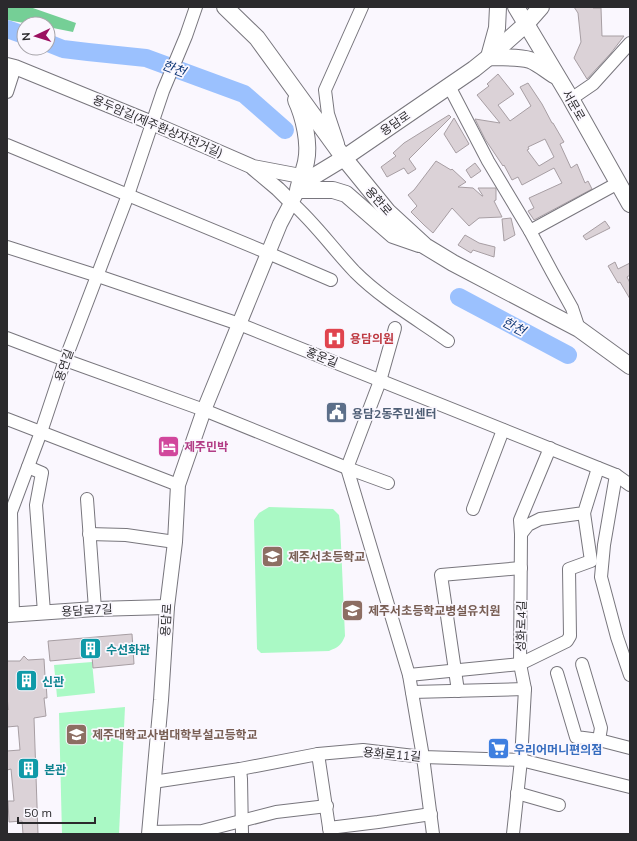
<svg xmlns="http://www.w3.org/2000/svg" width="637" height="841" font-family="Mulish,'Noto Sans KR',sans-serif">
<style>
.green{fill:#aaf9c5}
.forest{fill:#75cf96}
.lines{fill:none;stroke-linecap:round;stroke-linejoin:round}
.river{stroke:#9bc1fe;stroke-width:18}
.building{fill:#dbd2d7;stroke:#a79ea3;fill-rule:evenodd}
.minor-casing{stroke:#78767d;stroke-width:14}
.tertiary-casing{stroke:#78767d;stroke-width:16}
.secondary-casing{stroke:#78767d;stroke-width:18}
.minor{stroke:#fff;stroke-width:12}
.tertiary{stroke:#fff;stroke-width:14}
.secondary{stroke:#fff;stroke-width:16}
.labels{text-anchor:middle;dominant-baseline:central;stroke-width:3.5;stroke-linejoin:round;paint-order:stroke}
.street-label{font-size:12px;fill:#2b2a2d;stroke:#faf7fe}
.health-label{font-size:12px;font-weight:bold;fill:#be3a42;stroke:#faf7fe;text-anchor:start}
.service-label{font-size:12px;font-weight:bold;fill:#4e5e75;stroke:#faf7fe;text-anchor:start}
.hotel-label{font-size:12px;font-weight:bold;fill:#b23c85;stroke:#faf7fe;text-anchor:start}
.education-label{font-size:12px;font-weight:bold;fill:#785e54;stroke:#faf7fe;text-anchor:start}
.culture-label{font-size:12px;font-weight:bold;fill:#0d838f;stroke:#faf7fe;text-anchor:start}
.shop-label{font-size:12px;font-weight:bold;fill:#366cbe;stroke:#faf7fe;text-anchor:start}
.water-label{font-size:13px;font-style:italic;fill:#0e3777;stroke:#faf7fe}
</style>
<rect width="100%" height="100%" fill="#faf7fe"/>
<g class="green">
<path d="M269 507 333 509 339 515 340 522 345 636C341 646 338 647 329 651L261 653 257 649 254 520 259 513Z"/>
<path d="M92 662 95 693 57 697 54 665Z"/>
<path d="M125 707 119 834H62L59 713Z"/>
</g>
<path class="forest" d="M7 7H30L76 23 73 32 48 27V24H30L7 20Z"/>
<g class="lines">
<g class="river">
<path d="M7 29 24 35"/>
<path d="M48 43 63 49 88 52 146 58 244 94 285 130"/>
<path d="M459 297 568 355"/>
</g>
</g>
<g class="building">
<path d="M574 7H592L593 8H601L602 36H624L611 53 587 79 574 58 581 42 578 13Z"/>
<path d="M498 74 514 94 498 105 510 121 531 106 520 87 528 83 542 104 552 123H553L564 142 560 144 571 168 577 164 585 183 588 181 592 189 534 220 528 211 534 208 529 198 562 183 554 168 522 185 518 177 512 180 504 165 503 166 485 139 475 119 500 123 477 95 489 86 487 84ZM545 139 554 157 539 166 527 150 529 149 528 147Z"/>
<path d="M449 115 451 117 409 159 416 169 408 174 404 168 387 177 381 167 396 156 393 153 404 143Z"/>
<path d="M454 118 469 144 456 153 444 134Z"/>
<path d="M436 161 451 170 452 169 466 182 458 187 473 188 482 196H483L478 188H496V200L494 201 502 217 479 218 469 226 452 208 433 233 424 225 411 212 417 206 408 195 414 190Z"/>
<path d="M475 163 481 171 471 178 466 170Z"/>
<path d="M511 218 515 235 504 241 502 219Z"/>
<path d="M605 221 610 228 586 240 583 236Z"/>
<path d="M465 235 479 243 495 247 494 257 473 250 471 253 458 245Z"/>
<path d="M615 262 618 269 630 263V275L627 277 630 283V299L620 282 618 283 608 266Z"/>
<path d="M132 634 134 664 93 668 92 657 50 661 48 641Z"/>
<path d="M24 656 28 660 44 659 45 676 48 679 46 682 47 698H44L46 716 34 718 38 834H23L22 821 9 822 8 801H14L11 769 7 770V751L20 750 18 726 7 727V710H8L7 693V661H20Z"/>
</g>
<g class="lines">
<defs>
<g id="minor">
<path d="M449 86 488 161 530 231 552 272 572 308 579 329"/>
<path d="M7 92 15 67"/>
<path d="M571 99 593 84 630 43"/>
<path d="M338 144 328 114 325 90 362 7"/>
<path d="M7 145 268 253 331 280"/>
<path d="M291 202C315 223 333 249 355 272 382 299 417 319 448 341"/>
<path d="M530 231 618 183"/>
<path d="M7 247 98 276 239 324 616 475 630 485"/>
<path d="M7 338 65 360 204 410 347 468 388 483"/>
<path d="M7 419 178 485"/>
<path d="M28 467 42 473 36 505 44 612"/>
<path d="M347 468 409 675 423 757 433 834"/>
<path d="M347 468 380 381 395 328"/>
<path d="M616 475 604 545 601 577 617 637 630 675"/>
<path d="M87 499 95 609"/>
<path d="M473 509 503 430"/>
<path d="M89 534 126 535 175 542"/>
<path d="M521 534 520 520 550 448"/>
<path d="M13 615 11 512 41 432 65 360 128 195 163 91 186 36 196 7"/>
<path d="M582 664 601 728 599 740"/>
<path d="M557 673 576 737 599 740 630 748"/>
<path d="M409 675 520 664 567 641 570 636 569 569 591 561 584 513"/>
<path d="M458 691 441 575 521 568"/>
<path d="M412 692 525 689"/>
<path d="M318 754 330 834"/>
<path d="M240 769 241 779 242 834"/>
<path d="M153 782 240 769 318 754 363 750 423 757 521 760 630 787"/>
<path d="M517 793 559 805"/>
<path d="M329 828 378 822 431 814"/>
<path d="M149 832 202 831 276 812 327 806"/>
<path d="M513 834 521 760 525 689 520 664 521 534 528 525 540 519 584 513 598 468"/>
</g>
<g id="tertiary">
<path d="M7 65 15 67 152 123 253 167 311 178"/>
<path d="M253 168 278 189 291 202"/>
<path d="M7 615 95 609 167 607"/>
<path d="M149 834 161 700 167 607 175 542 178 485 204 410 280 224 298 190 306 182"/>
</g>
<g id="secondary">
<path d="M225 7 257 38 344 158 388 212 425 246 453 263 579 329 630 366"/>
<path d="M498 7 497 28 489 57C502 58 519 56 530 60 538 63 546 70 554 75"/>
<path d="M516 7 571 99 630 204"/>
<path d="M296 100C304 117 310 144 306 162 304 171 300 181 298 190H333L346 194 393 235 419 244"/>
<path d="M311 178 344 158 474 69 489 57 526 24 541 7"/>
</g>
</defs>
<use href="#minor" class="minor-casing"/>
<use href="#tertiary" class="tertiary-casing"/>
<use href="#secondary" class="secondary-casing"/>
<use href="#minor" class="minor"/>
<use href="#tertiary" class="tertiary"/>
<use href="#secondary" class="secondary"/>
</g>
<defs>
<symbol id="hospital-square" viewBox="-11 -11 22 22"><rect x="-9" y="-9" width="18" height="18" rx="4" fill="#e0444e" stroke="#faf7fe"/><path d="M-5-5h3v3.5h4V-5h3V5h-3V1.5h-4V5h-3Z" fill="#fff"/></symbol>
<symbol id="civic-square" viewBox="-11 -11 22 22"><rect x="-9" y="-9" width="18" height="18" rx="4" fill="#5c6f8a" stroke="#faf7fe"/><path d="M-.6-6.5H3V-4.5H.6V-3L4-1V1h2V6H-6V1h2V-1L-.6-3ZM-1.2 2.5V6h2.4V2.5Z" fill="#fff"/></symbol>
<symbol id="hotel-square" viewBox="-11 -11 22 22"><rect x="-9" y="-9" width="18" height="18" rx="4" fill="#d1479c" stroke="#faf7fe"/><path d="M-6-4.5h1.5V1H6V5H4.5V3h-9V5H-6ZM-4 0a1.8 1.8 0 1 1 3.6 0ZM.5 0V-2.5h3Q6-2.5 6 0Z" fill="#fff"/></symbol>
<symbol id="school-square" viewBox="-11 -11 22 22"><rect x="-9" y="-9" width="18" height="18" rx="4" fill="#8d6e63" stroke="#faf7fe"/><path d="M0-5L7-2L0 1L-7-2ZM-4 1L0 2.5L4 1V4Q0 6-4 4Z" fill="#fff"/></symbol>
<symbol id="building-square" viewBox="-11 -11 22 22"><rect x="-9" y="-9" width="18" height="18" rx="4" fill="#0f9aa8" stroke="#faf7fe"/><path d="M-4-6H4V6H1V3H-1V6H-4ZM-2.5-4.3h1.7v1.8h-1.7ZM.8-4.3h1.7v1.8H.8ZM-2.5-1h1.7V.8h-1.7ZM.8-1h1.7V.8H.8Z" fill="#fff"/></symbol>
<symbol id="supermarket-square" viewBox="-11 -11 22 22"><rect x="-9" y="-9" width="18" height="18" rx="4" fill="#3f7fe0" stroke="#faf7fe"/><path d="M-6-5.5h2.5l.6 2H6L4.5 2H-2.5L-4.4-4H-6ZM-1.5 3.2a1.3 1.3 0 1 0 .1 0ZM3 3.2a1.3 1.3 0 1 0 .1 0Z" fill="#fff"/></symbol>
</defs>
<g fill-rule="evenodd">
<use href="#hospital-square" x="322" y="326" width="25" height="25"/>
<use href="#civic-square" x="324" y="400" width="25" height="25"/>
<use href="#hotel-square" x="156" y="434" width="25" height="25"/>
<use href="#school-square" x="260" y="544" width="25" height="25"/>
<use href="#school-square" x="340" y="598" width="25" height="25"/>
<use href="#building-square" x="78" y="636" width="25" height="25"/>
<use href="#building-square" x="14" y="668" width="25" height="25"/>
<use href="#school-square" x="64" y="722" width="25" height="25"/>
<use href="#supermarket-square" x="486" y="736" width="25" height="25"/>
<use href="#building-square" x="16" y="756" width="25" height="25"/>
</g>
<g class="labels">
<g class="street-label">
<text transform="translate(574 105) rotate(60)">서문로</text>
<text transform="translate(395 123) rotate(-34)">용담로</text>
<text transform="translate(158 126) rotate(23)">용두암길(제주환상자전거길)</text>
<text transform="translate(379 201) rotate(49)">용한로</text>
<text transform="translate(322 357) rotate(22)">홍운길</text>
<text transform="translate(64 365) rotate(-71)">용연길</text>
<text transform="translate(87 610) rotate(-3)">용담로7길</text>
<text transform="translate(166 620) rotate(-86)">용담로</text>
<text transform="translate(521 626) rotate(-89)">성화로4길</text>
<text transform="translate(392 754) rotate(5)">용화로11길</text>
</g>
<g class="health-label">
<text x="350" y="338">용담의원</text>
</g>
<g class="service-label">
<text x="352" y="413">용담2동주민센터</text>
</g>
<g class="hotel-label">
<text x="184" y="446">제주민박</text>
</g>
<g class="education-label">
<text x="288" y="556">제주서초등학교</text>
<text x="368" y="610">제주서초등학교병설유치원</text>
<text x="92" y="734">제주대학교사범대학부설고등학교</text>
</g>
<g class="culture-label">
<text x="106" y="649">수선화관</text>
<text x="42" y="681">신관</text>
<text x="44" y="769">본관</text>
</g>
<g class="shop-label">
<text x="514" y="749">우리어머니편의점</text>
</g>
<g class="water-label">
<text transform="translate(174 68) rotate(21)">한천</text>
<text transform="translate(514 326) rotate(28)">한천</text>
</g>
</g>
<rect width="637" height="841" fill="none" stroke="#2b2a2d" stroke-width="16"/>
<g transform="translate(36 36) rotate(266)"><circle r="19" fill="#faf7fe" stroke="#a7a5aa"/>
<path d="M0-3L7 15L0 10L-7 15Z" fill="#9b0f60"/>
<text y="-6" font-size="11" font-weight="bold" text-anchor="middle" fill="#2b2a2d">N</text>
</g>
<path d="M18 817v6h77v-6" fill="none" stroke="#2b2a2d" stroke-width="2"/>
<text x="24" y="817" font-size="12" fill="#2b2a2d" stroke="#faf7fe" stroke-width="3" paint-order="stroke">50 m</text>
</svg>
